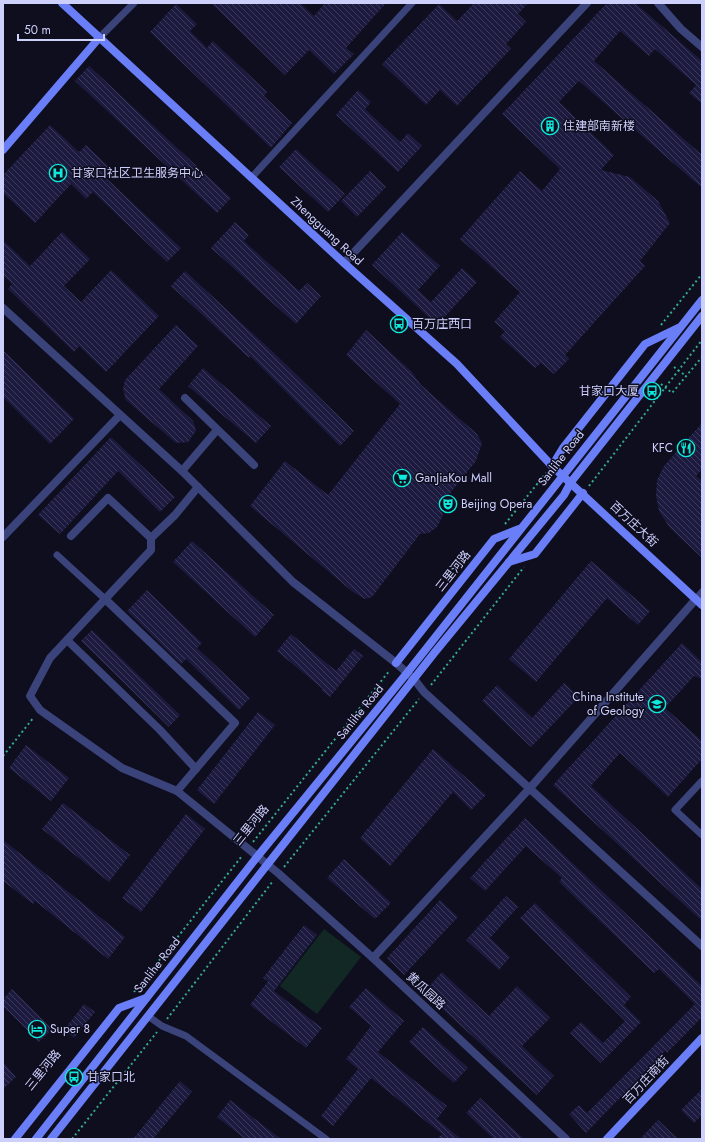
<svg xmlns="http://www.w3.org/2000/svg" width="705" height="1142" font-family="Jost,'Noto Sans SC',sans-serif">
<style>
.grass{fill:#112824}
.building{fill:url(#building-back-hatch)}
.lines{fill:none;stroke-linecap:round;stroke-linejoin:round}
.path{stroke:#34aa8f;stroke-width:2;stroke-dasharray:2 3;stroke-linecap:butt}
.lane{stroke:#3b437b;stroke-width:7}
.street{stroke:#3b437b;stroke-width:8}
.secondary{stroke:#6a7ef7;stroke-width:8}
.labels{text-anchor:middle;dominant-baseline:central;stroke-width:3;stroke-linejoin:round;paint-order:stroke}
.poi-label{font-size:12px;fill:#ced0fc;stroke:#0e0e1f;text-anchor:start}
.street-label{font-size:12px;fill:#ced0fc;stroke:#0e0e1f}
</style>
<defs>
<pattern id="building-back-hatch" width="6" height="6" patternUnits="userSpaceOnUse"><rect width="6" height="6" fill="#1c1b3f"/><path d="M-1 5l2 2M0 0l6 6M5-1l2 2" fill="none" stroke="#3c3b5c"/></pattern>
</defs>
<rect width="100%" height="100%" fill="#0e0e1f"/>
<path class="grass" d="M324 929 361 957 317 1014 280 986Z"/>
<g class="building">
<path d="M211 3H300L314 16 325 3H386L346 48 354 54 334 74 309 50 285 75Z"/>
<path d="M474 3H528L518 14 526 22 506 44 511 49 457 106 440 90 426 105 382 64 439 4 457 21Z"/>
<path d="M607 3H635L702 61V104L689 93 696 85 655 49 649 56 620 31 594 61 702 155V188L579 81 559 102 614 155 601 170 630 177 658 201 670 223 640 261 645 266 565 355 569 359 554 374 541 363 535 368 500 337 505 331 494 322 520 292 460 239 520 171 542 191 560 169 502 114Z"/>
<path d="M176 4 197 24 190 31 207 48 213 41 267 92 264 96 292 123 271 148 150 32Z"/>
<path d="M89 66 231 198 217 213 75 81Z"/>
<path d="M358 90 371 102 365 109 400 142 408 133 422 146 398 172 336 115Z"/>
<path d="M50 125 79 152 86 145 113 171 106 178 181 248 167 262 93 192 86 199 71 184 35 223 3 193V175Z"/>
<path d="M296 149 345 194 328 212 279 167Z"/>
<path d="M370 171 386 187 357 217 341 201Z"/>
<path d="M235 222 249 235 244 241 299 291 307 283 321 296 296 324 211 248Z"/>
<path d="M62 232 90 259 64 286 81 302 111 270 159 316 106 372 79 346 74 352 8 289 12 284 3 275V240L30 266Z"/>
<path d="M402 232 440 266 418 290 431 302 462 268 477 282 437 325 372 265Z"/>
<path d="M185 271 274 353 354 431 340 446 250 356 249 358 171 286Z"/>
<path d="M176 325 198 346 159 389 193 421 196 431 188 442 176 443 126 400 123 389 125 380Z"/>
<path d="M366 330 412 372 421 385 477 434 482 443 476 461 439 507 443 515 437 527 429 533 420 534 372 597 365 599 353 592 250 506 285 461 328 495 400 404 346 355Z"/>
<path d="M3 350 74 419 50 444 3 397Z"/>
<path d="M203 368 271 426 256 443 188 386Z"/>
<path d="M702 423V469L696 476 702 481V558L670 528 659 511 656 496 657 480 664 466Z"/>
<path d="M111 437 175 497 160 512 118 471 60 534 38 515Z"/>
<path d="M192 541 274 615 255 637 173 562Z"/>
<path d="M591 561 650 611 638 625 607 598 536 682 509 659Z"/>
<path d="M147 590 202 643 197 648 250 698 239 710 186 659 181 664 127 611Z"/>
<path d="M92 630 180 715 169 727 81 641Z"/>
<path d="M291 634 336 671 354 649 363 656 330 697 321 690 323 689 277 651Z"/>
<path d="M682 643 702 662V679L694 676 665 708 702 741V759L668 797 620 753 591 786 702 889V921L553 785Z"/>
<path d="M564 683 579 697 531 747 482 701 497 685 532 718Z"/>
<path d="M258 712 275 725 214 804 197 790Z"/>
<path d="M26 745 69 778 51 801 9 768Z"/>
<path d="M433 749 486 795 471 810 453 792 390 866 360 838Z"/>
<path d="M63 803 130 855 109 882 42 829Z"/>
<path d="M186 814 205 829 141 912 122 898Z"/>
<path d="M525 818 702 986V1017L667 1053 665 1051 586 1133 569 1114 579 1105 587 1113 695 1004 659 969 654 973 559 882 562 878 526 846 485 891 470 878Z"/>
<path d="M3 840 125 937 108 959 35 901 33 904 3 881Z"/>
<path d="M344 859 391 903 375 919 327 878Z"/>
<path d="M506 896 518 907 490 938 510 957 499 970 466 940Z"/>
<path d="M440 900 458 917 404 975 387 958Z"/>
<path d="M535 903 631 997 624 1005 641 1022 601 1063 570 1033 581 1022 603 1043 625 1021 520 918Z"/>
<path d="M304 925 317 935 274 991 322 1028 306 1048 250 1005 268 981 263 978Z"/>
<path d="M442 972 489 1016 517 986 550 1018 522 1046 554 1076 537 1095 424 992Z"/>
<path d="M366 988 404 1021 378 1052 447 1106 437 1119 461 1139H437L442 1134 371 1078 333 1126 321 1116 358 1069 346 1059 371 1026 349 1007Z"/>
<path d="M12 989 52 1029 39 1042 3 1006V999Z"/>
<path d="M84 1004 95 1012 74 1038 64 1030Z"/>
<path d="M423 1027 468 1068 454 1083 409 1042Z"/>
<path d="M3 1062 16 1077 3 1089Z"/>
<path d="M180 1081 192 1092 153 1139H133Z"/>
<path d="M702 1089V1115L694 1123 681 1110Z"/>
<path d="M480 1098 524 1139H494L466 1113Z"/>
<path d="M230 1100 281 1139H245L217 1117Z"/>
<path d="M658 1120 678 1139H640Z"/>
</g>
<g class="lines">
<g class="path">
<path d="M661 325 702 274"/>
<path d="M674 367 686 376"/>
<path d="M661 384 672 393 702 357"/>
<path d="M589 486 702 340"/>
<path d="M505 524 546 473"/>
<path d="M431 685 524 567"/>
<path d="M3 756 34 717"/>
<path d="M253 842 390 670"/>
<path d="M284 867 419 699"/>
<path d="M134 992 242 856"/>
<path d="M167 1019 273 881"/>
<path d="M72 1139 157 1032"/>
</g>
<g class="lane">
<path d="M99 38 134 3"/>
<path d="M251 178 412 3"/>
<path d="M57 555 105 599"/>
<path d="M696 599 702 592"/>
<path d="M702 781 675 810 702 835"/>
<path d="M148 1016 162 1026 186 1036 326 1139"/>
</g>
<g class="street">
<path d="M658 3 681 29 702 47"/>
<path d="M344 263 587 3"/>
<path d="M3 308 182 471 293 582 396 663 414 679 424 692 702 946"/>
<path d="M185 398 254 465"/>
<path d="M182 471 217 430"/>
<path d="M198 487 175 515 151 538V550L50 658 30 696 40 710 122 768 177 791 278 873 373 958 566 1139"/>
<path d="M71 536 108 498 151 538"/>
<path d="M3 537 120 415"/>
<path d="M105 599 235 723 177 791"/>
<path d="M67 640 160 730 196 769"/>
<path d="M373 958 530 788 696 599"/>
</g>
<g class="secondary">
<path d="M62 3 344 263 457 364 552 466 702 605"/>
<path d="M3 150 99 38"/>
<path d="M552 466 563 448 645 344 678 328"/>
<path d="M509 562 535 554 583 493"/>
<path d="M396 663 494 539 519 529"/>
<path d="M15 1139 119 1008 146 998"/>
<path d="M36 1139 257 857 407 673 702 300"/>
<path d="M51 1139 435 652 564 495 571 482 702 316"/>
<path d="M607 1139 702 1038"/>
</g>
</g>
<defs>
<symbol id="building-ring" viewBox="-11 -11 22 22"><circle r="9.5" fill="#0e0e1f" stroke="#0deadb" stroke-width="1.5"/><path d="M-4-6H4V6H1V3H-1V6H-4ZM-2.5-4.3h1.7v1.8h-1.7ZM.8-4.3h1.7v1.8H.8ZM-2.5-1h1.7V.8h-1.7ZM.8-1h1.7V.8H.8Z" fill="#0deadb"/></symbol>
<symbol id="hospital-ring" viewBox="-11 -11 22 22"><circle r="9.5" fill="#0e0e1f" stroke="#0deadb" stroke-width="1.5"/><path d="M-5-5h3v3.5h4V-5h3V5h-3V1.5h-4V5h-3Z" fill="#0deadb"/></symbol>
<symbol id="bus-ring" viewBox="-11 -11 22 22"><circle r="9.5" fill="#0e0e1f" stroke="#0deadb" stroke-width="1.5"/><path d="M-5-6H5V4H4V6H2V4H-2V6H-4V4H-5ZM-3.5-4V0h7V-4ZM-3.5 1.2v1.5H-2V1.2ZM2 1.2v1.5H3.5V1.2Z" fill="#0deadb"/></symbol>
<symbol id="restaurant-ring" viewBox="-11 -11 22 22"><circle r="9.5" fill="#0e0e1f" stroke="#0deadb" stroke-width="1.5"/><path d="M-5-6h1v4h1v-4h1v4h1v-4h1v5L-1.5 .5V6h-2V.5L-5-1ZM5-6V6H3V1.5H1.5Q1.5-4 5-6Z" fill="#0deadb"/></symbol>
<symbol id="supermarket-ring" viewBox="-11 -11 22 22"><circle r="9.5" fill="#0e0e1f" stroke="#0deadb" stroke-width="1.5"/><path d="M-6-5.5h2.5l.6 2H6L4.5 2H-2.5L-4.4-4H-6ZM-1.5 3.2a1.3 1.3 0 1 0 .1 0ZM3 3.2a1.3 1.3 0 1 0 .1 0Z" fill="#0deadb"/></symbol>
<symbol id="theatre-ring" viewBox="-11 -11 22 22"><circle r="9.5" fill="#0e0e1f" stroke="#0deadb" stroke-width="1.5"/><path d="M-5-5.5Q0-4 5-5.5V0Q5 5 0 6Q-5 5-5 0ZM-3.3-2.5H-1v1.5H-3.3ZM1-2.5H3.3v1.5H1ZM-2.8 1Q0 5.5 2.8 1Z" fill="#0deadb"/></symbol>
<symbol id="university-ring" viewBox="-11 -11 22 22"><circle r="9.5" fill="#0e0e1f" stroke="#0deadb" stroke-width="1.5"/><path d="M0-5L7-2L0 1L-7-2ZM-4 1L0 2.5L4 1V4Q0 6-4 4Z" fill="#0deadb"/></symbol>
<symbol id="hotel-ring" viewBox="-11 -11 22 22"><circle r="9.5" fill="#0e0e1f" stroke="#0deadb" stroke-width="1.5"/><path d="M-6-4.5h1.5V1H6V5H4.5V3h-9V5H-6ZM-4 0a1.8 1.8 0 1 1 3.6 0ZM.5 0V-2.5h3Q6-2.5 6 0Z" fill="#0deadb"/></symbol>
</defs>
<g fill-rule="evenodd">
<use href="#building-ring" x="540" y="116" width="20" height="20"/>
<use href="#hospital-ring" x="48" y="163" width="20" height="20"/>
<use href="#bus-ring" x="389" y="314" width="20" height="20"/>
<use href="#bus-ring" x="642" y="381" width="20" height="20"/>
<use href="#restaurant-ring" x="676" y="438" width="20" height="20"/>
<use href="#supermarket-ring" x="392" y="468" width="20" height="20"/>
<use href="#theatre-ring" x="438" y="494" width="20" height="20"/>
<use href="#university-ring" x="647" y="694" width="20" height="20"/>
<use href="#hotel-ring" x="27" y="1019" width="20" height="20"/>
<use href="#bus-ring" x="64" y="1067" width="20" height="20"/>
</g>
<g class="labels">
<g class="poi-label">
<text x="563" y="126">住建部南新楼</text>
<text x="71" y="173">甘家口社区卫生服务中心</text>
<text x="412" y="324">百万庄西口</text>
<text x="639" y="391" text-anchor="end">甘家口大厦</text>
<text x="673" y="448" text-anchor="end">KFC</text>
<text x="415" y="478">GanJiaKou Mall</text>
<text x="461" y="504">Beijing Opera</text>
<text x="644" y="697" text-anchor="end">China Institute<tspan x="644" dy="14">of Geology</tspan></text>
<text x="50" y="1029">Super 8</text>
<text x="87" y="1077">甘家口北</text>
</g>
<g class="street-label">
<text transform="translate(327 231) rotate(43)">Zhengguang Road</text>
<text transform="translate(561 458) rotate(-52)">Sanlihe Road</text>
<text transform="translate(634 524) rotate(43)">百万庄大街</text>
<text transform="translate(453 571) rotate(-52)">三里河路</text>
<text transform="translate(360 712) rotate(-51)">Sanlihe Road</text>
<text transform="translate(251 825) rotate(-51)">三里河路</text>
<text transform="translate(157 965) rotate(-52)">Sanlihe Road</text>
<text transform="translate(426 991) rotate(43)">黄瓜园路</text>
<text transform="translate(43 1070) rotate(-51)">三里河路</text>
<text transform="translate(646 1080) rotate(-47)">百万庄南街</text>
</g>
</g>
<rect width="705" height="1142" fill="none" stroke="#ced0fc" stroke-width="8"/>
<path d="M18 34v6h86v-6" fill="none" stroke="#ced0fc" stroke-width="2"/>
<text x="24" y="34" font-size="12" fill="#ced0fc" stroke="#0e0e1f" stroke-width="3" paint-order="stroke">50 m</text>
</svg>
